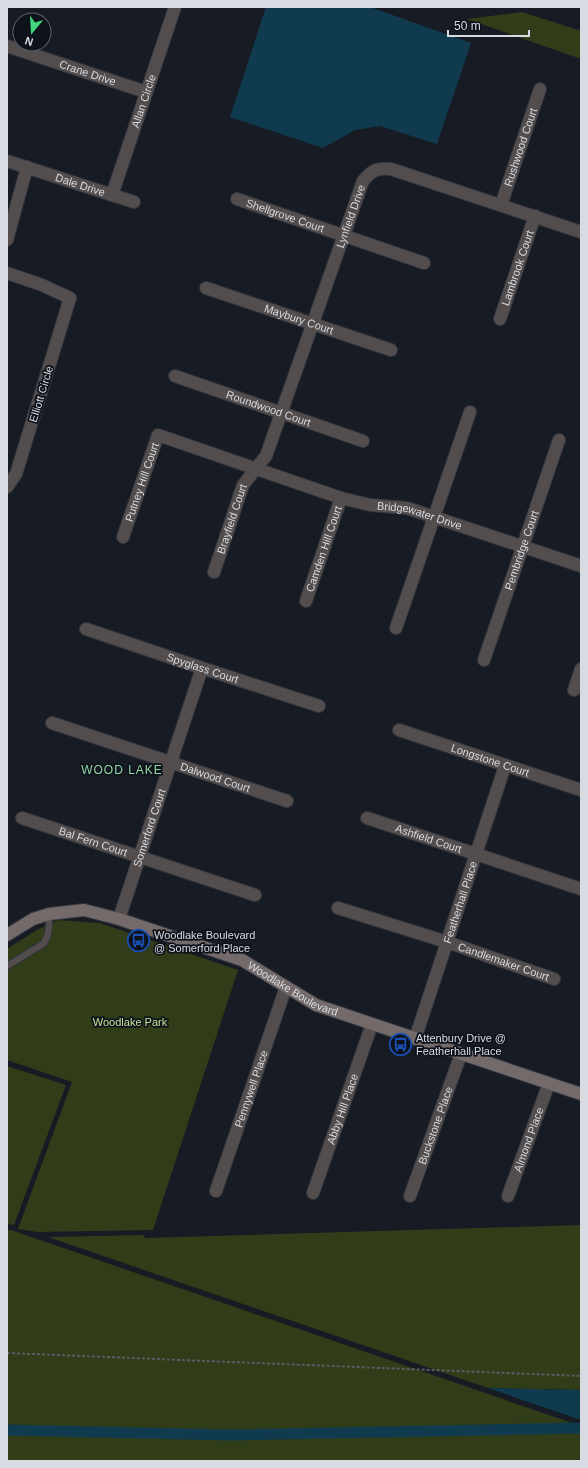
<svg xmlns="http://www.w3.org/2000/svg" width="588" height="1468" font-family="Helvetica,sans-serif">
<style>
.green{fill:#303d18}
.water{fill:#103b4f}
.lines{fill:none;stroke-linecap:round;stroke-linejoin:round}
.canal{stroke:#103b4f;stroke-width:11}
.lane-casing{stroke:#32363f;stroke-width:8}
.street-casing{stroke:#32363f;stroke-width:14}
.secondary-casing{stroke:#32363f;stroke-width:14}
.path{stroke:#595d65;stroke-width:2;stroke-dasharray:3 2;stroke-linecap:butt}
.lane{stroke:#544d4d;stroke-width:6}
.street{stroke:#544d4d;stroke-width:12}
.secondary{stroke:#746a6a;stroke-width:12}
.labels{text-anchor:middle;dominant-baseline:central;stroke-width:3.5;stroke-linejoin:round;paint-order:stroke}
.street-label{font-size:11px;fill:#d8dbe2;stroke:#0e121b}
.poi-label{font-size:11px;fill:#d8dbe2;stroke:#0e121b;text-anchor:start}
.park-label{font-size:11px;fill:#c7e49a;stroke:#0e121b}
.neighbourhood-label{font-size:12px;letter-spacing:1px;fill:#91d7a5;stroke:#0e121b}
</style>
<rect width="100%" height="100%" fill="#171b24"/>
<g class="green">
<path d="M522 12 578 30 581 29V59L467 19Z"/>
<path d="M58 920 100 923 238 970 153 1230 38 1232 18 1229 72 1082 7 1060V949L37 930Z"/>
<path d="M7 1066 66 1085 14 1225 7 1224Z"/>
<path d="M581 1225V1390L488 1388 48 1237 145 1235 144 1238Z"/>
<path d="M7 1230H11L581 1426V1461H7Z"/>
</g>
<g class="water">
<path d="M266 7H370L471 43 437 144 380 126 355 130 323 148 230 117Z"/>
<path d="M488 1388 581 1390V1420Z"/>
</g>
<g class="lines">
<path class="canal" d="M7 1430 231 1435 581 1428"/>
<defs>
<path id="lane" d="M7 966 43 944C50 935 49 925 49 914"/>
<g id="street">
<path id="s1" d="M7 46 146 92"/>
<path id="s2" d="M7 161 134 202"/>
<path id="s3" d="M112 195 175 7"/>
<path id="s4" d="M237 199 424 263"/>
<path id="s5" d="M501 205 540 89"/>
<path d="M7 240 27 167"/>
<path d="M7 273 42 285 70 298 16 474 7 487"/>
<path id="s6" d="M206 288 391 350"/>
<path id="s7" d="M500 319 535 216"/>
<path id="s8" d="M175 376 363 441"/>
<path id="s9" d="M123 537 158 435 341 498 370 505 407 508 581 566"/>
<path id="s10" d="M214 572 243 485 266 456 363 181C372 170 377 168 391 169L581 232"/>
<path id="s11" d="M306 601 341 498"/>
<path d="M396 628 470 412"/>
<path id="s12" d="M86 629 202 668 319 706"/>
<path id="s13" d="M484 660 559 440"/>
<path d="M574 690 581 669"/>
<path id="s14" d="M52 723 287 801"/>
<path id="s15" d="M399 730 581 790"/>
<path id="s16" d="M22 818 255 895"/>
<path id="s17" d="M367 818 581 889"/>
<path id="s18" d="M338 908 447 942 554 979"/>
<path id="s19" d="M119 919 202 668"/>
<path id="s20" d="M415 1039 505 766"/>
<path id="s21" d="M216 1191 286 987"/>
<path id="s22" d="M313 1193 372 1024"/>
<path id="s23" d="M410 1196 461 1054"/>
<path id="s24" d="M508 1196 549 1083"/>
</g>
<g id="secondary">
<path id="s25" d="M7 935 33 919 49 914 84 910 119 919 242 960 316 1005 581 1094"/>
</g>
</defs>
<use href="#lane" class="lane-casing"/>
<use href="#street" class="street-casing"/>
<use href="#secondary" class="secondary-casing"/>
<path class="path" d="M7 1353 581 1376"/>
<use href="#lane" class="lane"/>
<use href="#street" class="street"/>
<use href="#secondary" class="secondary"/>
</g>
<defs>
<symbol id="bus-ring" viewBox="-11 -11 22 22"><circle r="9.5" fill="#0e121b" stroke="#1a4fb4" stroke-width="1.5"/><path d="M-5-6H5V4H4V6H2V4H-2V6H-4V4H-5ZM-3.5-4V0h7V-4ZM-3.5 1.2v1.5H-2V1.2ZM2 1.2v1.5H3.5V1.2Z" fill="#1a4fb4"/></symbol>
</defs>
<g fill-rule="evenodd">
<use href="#bus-ring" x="126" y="928" width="25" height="25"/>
<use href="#bus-ring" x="388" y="1032" width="25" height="25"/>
</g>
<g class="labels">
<g class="street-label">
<text stroke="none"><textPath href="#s1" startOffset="85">Crane Drive</textPath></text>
<text stroke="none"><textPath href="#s3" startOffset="99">Allan Circle</textPath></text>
<text stroke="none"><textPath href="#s5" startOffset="61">Rushwood Court</textPath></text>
<text stroke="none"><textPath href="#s2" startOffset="77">Dale Drive</textPath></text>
<text stroke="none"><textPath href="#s4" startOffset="51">Shellgrove Court</textPath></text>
<text stroke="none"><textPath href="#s10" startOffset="383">Lynfield Drive</textPath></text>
<text stroke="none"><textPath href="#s7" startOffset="54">Lambrook Court</textPath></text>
<text stroke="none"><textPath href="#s6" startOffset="98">Maybury Court</textPath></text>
<text transform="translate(41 394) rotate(-73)">Elliott Circle</text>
<text stroke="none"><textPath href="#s8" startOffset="99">Roundwood Court</textPath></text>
<text stroke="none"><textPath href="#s9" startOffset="58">Putney Hill Court</textPath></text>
<text stroke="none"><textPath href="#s9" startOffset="382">Bridgewater Drive</textPath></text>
<text stroke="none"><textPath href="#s10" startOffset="56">Brayfield Court</textPath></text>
<text stroke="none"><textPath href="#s11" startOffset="55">Camden Hill Court</textPath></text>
<text stroke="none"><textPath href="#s13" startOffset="116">Pembridge Court</textPath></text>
<text stroke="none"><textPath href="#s12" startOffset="123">Spyglass Court</textPath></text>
<text stroke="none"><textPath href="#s15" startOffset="96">Longstone Court</textPath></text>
<text stroke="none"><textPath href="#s14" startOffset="172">Dalwood Court</textPath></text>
<text stroke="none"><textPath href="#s19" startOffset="96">Somerford Court</textPath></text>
<text stroke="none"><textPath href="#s17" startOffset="65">Ashfield Court</textPath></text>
<text stroke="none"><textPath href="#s16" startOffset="75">Bal Fern Court</textPath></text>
<text stroke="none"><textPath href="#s20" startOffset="144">Featherhall Place</textPath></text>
<text stroke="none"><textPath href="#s18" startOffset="174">Candlemaker Court</textPath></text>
<text stroke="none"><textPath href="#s25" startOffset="307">Woodlake Boulevard</textPath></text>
<text stroke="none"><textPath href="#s21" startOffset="108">Pennywell Place</textPath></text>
<text stroke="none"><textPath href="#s22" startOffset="89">Abby Hill Place</textPath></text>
<text stroke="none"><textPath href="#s23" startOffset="75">Buckstone Place</textPath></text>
<text stroke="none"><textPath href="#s24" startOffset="60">Almond Place</textPath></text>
</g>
<g class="poi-label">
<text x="154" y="935">Woodlake Boulevard<tspan x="154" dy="13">@ Somerford Place</tspan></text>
<text x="416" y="1038">Attenbury Drive @<tspan x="416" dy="13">Featherhall Place</tspan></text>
</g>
<g class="park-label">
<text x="130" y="1022">Woodlake Park</text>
</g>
<g class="neighbourhood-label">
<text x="122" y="770">WOOD LAKE</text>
</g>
</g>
<rect width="588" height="1468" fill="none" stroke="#d8dbe2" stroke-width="16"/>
<g transform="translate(32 32) rotate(198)"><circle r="19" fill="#0e121b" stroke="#5f626b"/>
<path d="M0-3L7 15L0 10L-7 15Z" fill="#40d77d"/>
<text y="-6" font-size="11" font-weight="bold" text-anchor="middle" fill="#d8dbe2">N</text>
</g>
<path d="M448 30v6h81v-6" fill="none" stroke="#d8dbe2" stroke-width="2"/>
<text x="454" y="30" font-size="12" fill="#d8dbe2" stroke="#0e121b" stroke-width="3" paint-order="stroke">50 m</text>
</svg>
